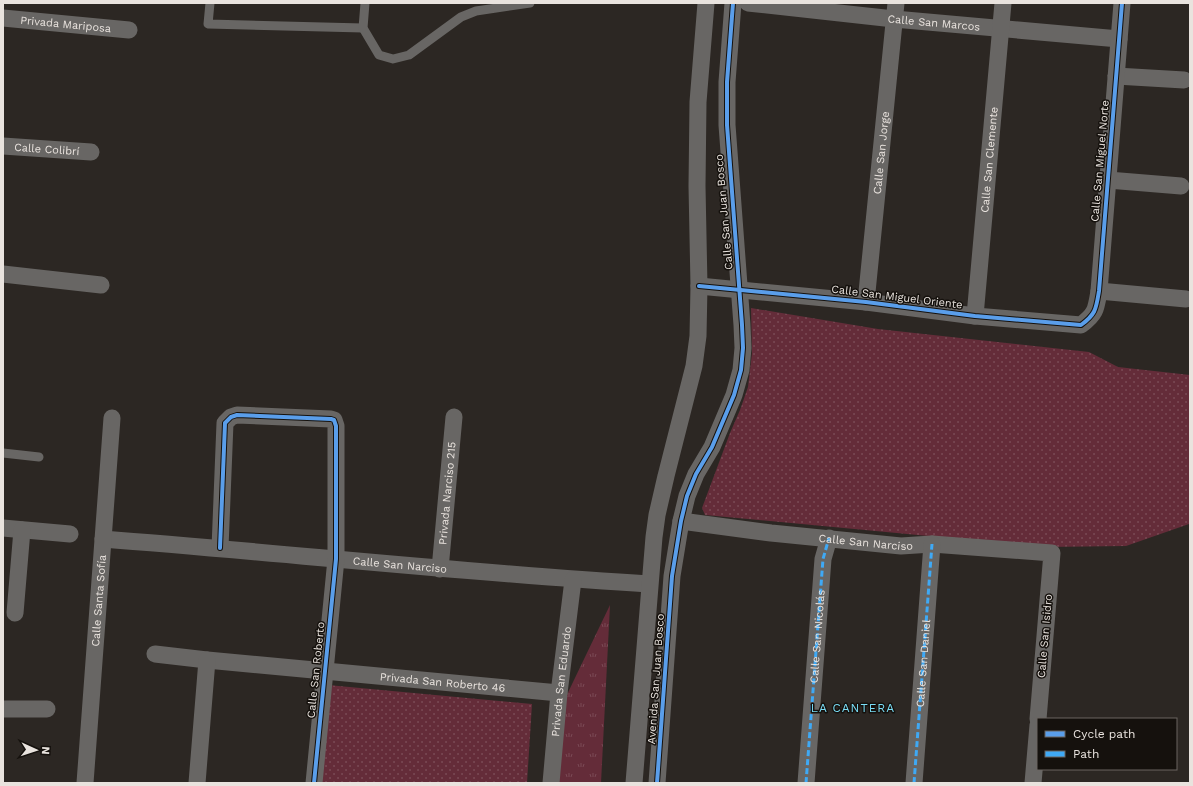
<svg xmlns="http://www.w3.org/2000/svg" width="1193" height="786" font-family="'Work Sans',sans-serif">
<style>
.grass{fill:url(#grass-tufts)}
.park{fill:url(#park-dots)}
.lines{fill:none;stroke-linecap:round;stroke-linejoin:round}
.service{stroke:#686664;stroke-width:9}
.minor{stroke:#686664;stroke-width:17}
.quiet{stroke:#3fa9f5;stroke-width:3;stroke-dasharray:6 3;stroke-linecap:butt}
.cycleway-casing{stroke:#15110d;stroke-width:6}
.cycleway{stroke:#5a9eea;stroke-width:4}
.labels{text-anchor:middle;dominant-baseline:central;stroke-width:3;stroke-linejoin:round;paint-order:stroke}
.street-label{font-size:11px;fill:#e9e3de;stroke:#15110d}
.neighbourhood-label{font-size:12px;letter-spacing:1px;fill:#7adef7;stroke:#15110d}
</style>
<defs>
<pattern id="grass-tufts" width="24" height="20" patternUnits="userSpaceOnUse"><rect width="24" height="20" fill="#642c39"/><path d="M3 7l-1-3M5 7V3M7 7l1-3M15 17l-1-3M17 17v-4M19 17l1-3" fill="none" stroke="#7a4a55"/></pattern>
<pattern id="park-dots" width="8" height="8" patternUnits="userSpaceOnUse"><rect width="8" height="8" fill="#642c39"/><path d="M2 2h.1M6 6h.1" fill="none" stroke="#7a4a55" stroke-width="1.8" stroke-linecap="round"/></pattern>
</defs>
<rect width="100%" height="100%" fill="#2c2723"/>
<path class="grass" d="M610 605 601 783H556L562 705Z"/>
<g class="park">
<path d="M751 308 878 329 1089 352 1118 367 1190 375V512L1189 524 1126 546 1045 547 705 515 702 508 730 433 740 410 748 387 752 353Z"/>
<path d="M328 685 532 704 527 783H318Z"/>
</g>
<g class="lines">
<g class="service">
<path d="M210 3 208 24 363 28"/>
<path d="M365 3 363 28 379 55 393 59 409 55 461 17 476 11 530 3"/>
<path d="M3 453 39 457"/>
</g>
<g class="minor">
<path id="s1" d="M748 3 894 19 1119 39"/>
<path id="s2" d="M3 18 129 30"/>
<path d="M1116 76 1184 80"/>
<path id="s3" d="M3 146 91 152"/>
<path d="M1108 180 1181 186"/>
<path d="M3 274 101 285"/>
<path d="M699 286 866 302 975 316 1081 325C1096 314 1096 309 1099 291L1122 3"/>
<path d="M1099 291 1186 299"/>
<path id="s4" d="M866 302 896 3"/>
<path id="s5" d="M975 316 1003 3"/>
<path id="s6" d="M681 521 771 533 901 546 932 544 1052 553 1038 719"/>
<path d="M3 528 70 534"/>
<path id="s7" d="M103 539C285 553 467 573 649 584"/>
<path d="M220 548 225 423 231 417 237 415 331 419 334 420 336 426V559L314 783"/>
<path id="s8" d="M440 569 454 417"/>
<path d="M15 613 22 530"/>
<path id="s9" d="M155 654 207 660 559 693"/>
<path d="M3 709H47"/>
<path id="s10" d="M85 783 112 418"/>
<path d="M197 783 207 660"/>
<path id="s11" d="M551 783 559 693 573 580"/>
<path d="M634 783 654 537 657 515 666 476 694 366 698 336 699 286 697 186 698 102 706 3"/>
<path d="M657 783 672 576 681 521 687 496 696 474 712 447 734 395 741 370 743 348 742 325 727 125V82L733 3"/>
<path d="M806 783 823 559 829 538"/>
<path id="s12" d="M914 783 932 544"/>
<path d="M1033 783 1038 725"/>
</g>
<g class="quiet">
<path id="s13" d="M806 783 823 559 829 538"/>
<path d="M914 783 932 544"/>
</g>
<defs>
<g id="cycleway">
<path d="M699 286 866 302 975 316 1081 325C1096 314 1096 309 1099 291L1122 3"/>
<path d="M220 548 225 423 231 417 237 415 331 419 334 420 336 426V559L314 783"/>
<path d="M657 783 672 576 681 521 687 496 696 474 712 447 734 395 741 370 743 348 742 325 727 125V82L733 3"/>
</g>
</defs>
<use href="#cycleway" class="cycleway-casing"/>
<use href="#cycleway" class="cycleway"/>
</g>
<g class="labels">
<g class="street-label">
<text stroke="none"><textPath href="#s1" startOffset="187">Calle San Marcos</textPath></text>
<text stroke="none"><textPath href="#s2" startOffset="63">Privada Mariposa</textPath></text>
<text stroke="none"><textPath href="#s3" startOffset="44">Calle Colibrí</textPath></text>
<text stroke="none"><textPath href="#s4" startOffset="150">Calle San Jorge</textPath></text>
<text stroke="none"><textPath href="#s5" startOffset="157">Calle San Clemente</textPath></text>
<text transform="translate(1100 161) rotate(-85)">Calle San Miguel Norte</text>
<text transform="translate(724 212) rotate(-95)">Calle San Juan Bosco</text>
<text transform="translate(897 297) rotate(7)">Calle San Miguel Oriente</text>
<text stroke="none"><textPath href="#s8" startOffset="76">Privada Narciso 215</textPath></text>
<text stroke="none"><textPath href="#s6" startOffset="186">Calle San Narciso</textPath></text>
<text stroke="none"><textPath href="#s7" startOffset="298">Calle San Narciso</textPath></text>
<text stroke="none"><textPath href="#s10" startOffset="183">Calle Santa Sofía</textPath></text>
<text stroke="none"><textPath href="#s13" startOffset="147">Calle San Nicolás</textPath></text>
<text transform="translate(1045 636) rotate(-85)">Calle San Isidro</text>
<text stroke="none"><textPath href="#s12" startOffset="120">Calle San Daniel</textPath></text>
<text transform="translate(316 670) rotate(-84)">Calle San Roberto</text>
<text transform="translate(656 679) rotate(-86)">Avenida San Juan Bosco</text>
<text stroke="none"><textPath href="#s11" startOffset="102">Privada San Eduardo</textPath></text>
<text stroke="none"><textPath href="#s9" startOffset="289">Privada San Roberto 46</textPath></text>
</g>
<g class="neighbourhood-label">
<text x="853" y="708">LA CANTERA</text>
</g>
</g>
<rect width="1193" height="786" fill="none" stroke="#e9e3de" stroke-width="8"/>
<rect x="1037" y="718" width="140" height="52" fill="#15110d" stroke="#6a6561"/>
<rect x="1045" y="731" width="20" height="6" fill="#5a9eea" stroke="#6a6561"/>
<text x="1073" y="738" font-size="12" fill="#e9e3de">Cycle path</text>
<rect x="1045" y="751" width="20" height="6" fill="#3fa9f5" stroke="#6a6561"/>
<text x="1073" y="758" font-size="12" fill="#e9e3de">Path</text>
<g transform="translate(36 750) rotate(93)" stroke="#15110d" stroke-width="3" paint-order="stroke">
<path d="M0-3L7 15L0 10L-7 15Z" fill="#e9e3de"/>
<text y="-6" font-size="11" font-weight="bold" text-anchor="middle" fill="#e9e3de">N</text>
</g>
</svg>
